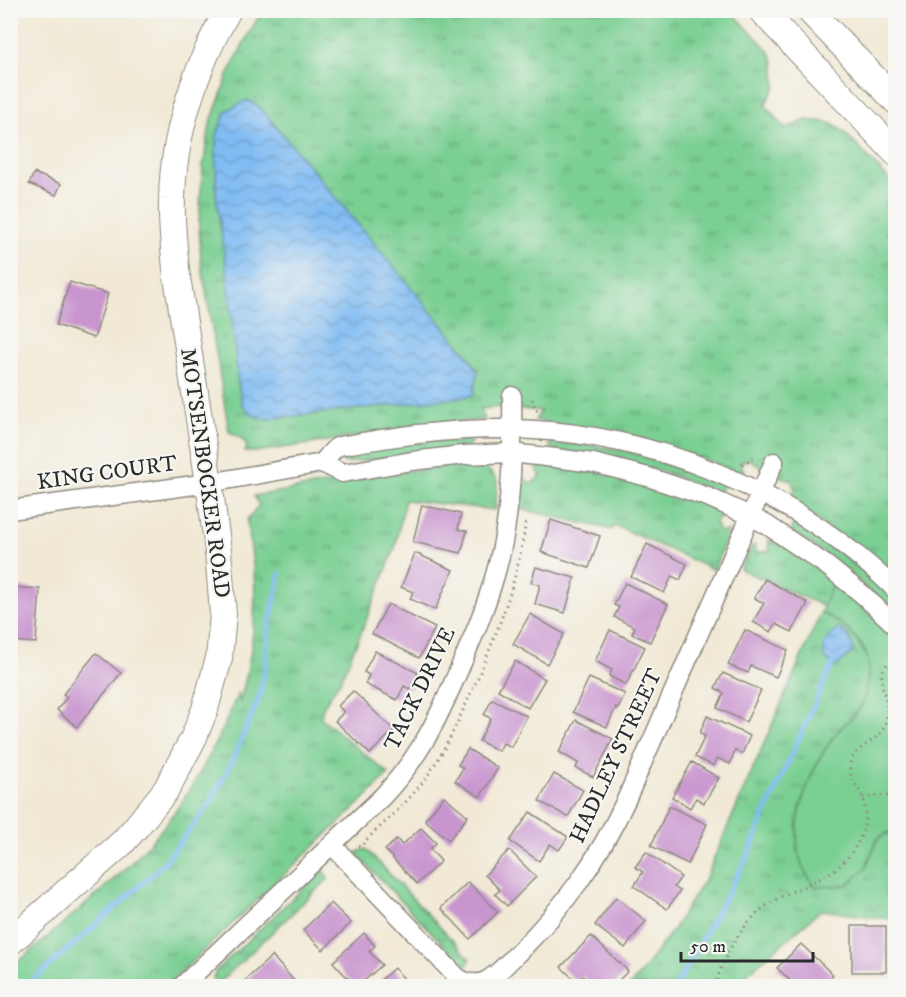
<svg xmlns="http://www.w3.org/2000/svg" width="906" height="997" font-family="'IM FELL DW Pica',serif">
<style>
.grass{fill:url(#grass-tufts);stroke:#527d5f;stroke-width:1.5}
.park{fill:#7acf93;stroke:#527d5f;stroke-width:1.5}
.water{fill:url(#water-waves);stroke:#56748f;stroke-width:1.5}
.lines{fill:none;stroke-linecap:round;stroke-linejoin:round}
.stream{stroke:#80bcf3;stroke-width:5}
.building{fill:#c995cf}
.minor-casing{stroke:#8e8a80;stroke-width:21}
.secondary-casing{stroke:#8e8a80;stroke-width:28}
.path{stroke:#8e8a80;stroke-width:3;stroke-dasharray:1.5 4.5;stroke-linecap:butt}
.minor{stroke:#fff;stroke-width:18}
.secondary{stroke:#fff;stroke-width:26}
.labels{text-anchor:middle;dominant-baseline:central;stroke-width:4.5;stroke-linejoin:round;paint-order:stroke}
.street-label{font-size:22px;fill:#2b2b2b;stroke:#f6f6f2}
</style>
<defs>
<pattern id="grass-tufts" width="24" height="20" patternUnits="userSpaceOnUse" patternTransform="scale(1.5)"><rect width="24" height="20" fill="#7acf93"/><path d="M3 7l-1-3M5 7V3M7 7l1-3M15 17l-1-3M17 17v-4M19 17l1-3" fill="none" stroke="#64a878"/></pattern>
<pattern id="water-waves" width="16" height="10" patternUnits="userSpaceOnUse" patternTransform="scale(1.5)"><rect width="16" height="10" fill="#80bcf3"/><path d="M0 5q4-4 8 0t8 0" fill="none" stroke="#6999c5"/></pattern>
</defs>
<rect width="100%" height="100%" fill="#f6f6f2"/>
<filter id="ink" filterUnits="userSpaceOnUse"><feTurbulence type="fractalNoise" baseFrequency=".0167" numOctaves="2"/><feDisplacementMap in="SourceGraphic" scale="12" xChannelSelector="R" yChannelSelector="G"/><feConvolveMatrix kernelMatrix="1 2 1 2 8 2 1 2 1" color-interpolation-filters="sRGB"/></filter>
<filter id="wash" filterUnits="userSpaceOnUse"><feTurbulence type="fractalNoise" baseFrequency=".008" numOctaves="4" result="noise"/><feDisplacementMap in="SourceGraphic" scale="24" xChannelSelector="R" yChannelSelector="G"/><feGaussianBlur stdDeviation="1.35" result="paint"/><feColorMatrix in="noise" values="0 0 0 0 0 0 0 0 0 0 0 0 0 0 0 0 0 1.4 0 .05"/><feComposite in="paint" operator="in"/></filter>
<g filter="url(#wash)">
<rect width="100%" height="100%" fill="#f1e9d5"/>
<g class="grass">
<path d="M262 11H731L770 52 774 62 776 86 765 105 786 129 806 120 826 122 835 125 845 133 895 186V579L786 496 796 490 793 486 792 480C776 477 761 469 750 459L740 462 744 471 737 472 702 458 535 420 541 411 500 407 481 409 482 414 485 419 481 420 428 424 309 444 256 452H245L247 446C243 438 237 435 229 432L201 261 199 225 201 188 203 166 210 124 229 73 243 44Z"/>
<path d="M469 438 471 442 468 447 347 463 343 461 342 458 347 453 410 443Z"/>
<path d="M553 440 624 450 718 481 723 485 722 489 716 492 669 474 637 465 555 450 551 448 549 445Z"/>
<path d="M472 464C484 464 491 471 497 481L496 510 405 500 395 548 359 638 341 679 323 707 321 718 389 774 357 806 166 986H11L10 969C36 947 61 925 87 903 111 882 135 861 156 836 190 797 219 741 238 693L240 702C252 659 257 616 254 571 252 554 249 537 247 520L259 505 254 496C327 484 399 470 472 464Z"/>
<path d="M543 465 588 470 667 490 716 510 723 516 715 522 719 532 728 531 727 537 714 570 614 525 612 530 520 509 521 485 524 478 531 484 541 476 536 468Z"/>
<path d="M797 523C833 544 865 571 895 600V615L850 573 826 554 792 532 791 527Z"/>
<path d="M768 541C784 541 819 571 833 581L823 606 740 569 749 551 754 545 757 554 760 552 770 551Z"/>
<path d="M821 612 841 623 856 639 868 658 869 670 866 692 863 704 857 712 844 725 824 751 810 781 800 808 798 826V845L805 873 816 887 847 885 865 869 877 839 885 834 895 831V920L821 910 748 973 746 986H629L641 973 674 928 705 879Z"/>
<path d="M366 849 470 959 467 966 458 960 358 856 357 852Z"/>
<path d="M324 870 328 879 219 983 213 978 216 971 319 873Z"/>
</g>
<path class="park" d="M833 581 861 605 895 640V831L885 834 877 839 865 869 847 885 816 887C778 847 805 778 832 739 840 726 855 718 862 705 865 698 866 690 867 683 869 675 870 668 868 660 863 638 839 622 821 612Z"/>
<g class="water">
<path d="M247 100 260 107 468 356 478 371 473 395 464 397 267 419 257 417 249 413 242 404 238 383 229 288 216 194V138L226 111Z"/>
<path d="M838 629C849 633 852 640 853 652L836 666 825 659C821 644 826 638 838 629Z"/>
</g>
<g class="lines">
<g class="stream">
<path d="M26 986 131 894 163 864 208 806 230 766 259 698 265 669 269 627 280 574"/>
<path d="M676 986 749 854 766 811 835 659"/>
</g>
</g>
<g id="blocks">
<g class="building">
<path d="M34 173 61 184 56 195 29 184Z"/>
<path d="M70 282 108 294 94 338 56 325Z"/>
<path d="M422 505 461 514 458 529 467 531 461 553 413 542Z"/>
<path d="M551 520 600 536 589 568 541 552Z"/>
<path d="M647 544 687 564 680 580 672 576 664 593 631 577Z"/>
<path d="M415 553 453 570 435 610 410 599 413 592 401 587Z"/>
<path d="M536 567 575 578 565 613 535 604 540 585 531 582Z"/>
<path d="M765 579 808 603 792 632 776 624 771 632 753 622 764 603 754 598Z"/>
<path d="M625 583 668 604 650 642 632 634 635 627 614 617 619 607 614 605Z"/>
<path d="M10 587 40 589 36 643 10 641Z"/>
<path d="M388 604 435 628 419 658 372 634Z"/>
<path d="M530 614 564 634 547 664 513 644Z"/>
<path d="M610 630 645 647 626 685 609 676 612 670 595 661Z"/>
<path d="M745 630 788 650 776 677 751 666 748 673 728 665Z"/>
<path d="M375 651 418 673 410 689 404 686 397 700 365 684 369 675 364 672Z"/>
<path d="M96 653 121 673 77 727 57 710 67 697 63 694Z"/>
<path d="M515 661 545 679 528 708 498 690Z"/>
<path d="M723 673 761 690 746 722 717 708 724 693 715 688Z"/>
<path d="M589 678 625 694 618 709 616 707 607 727 573 712Z"/>
<path d="M353 691 394 730 370 754 335 721 344 712 338 706Z"/>
<path d="M492 699 527 716 511 747 503 743 499 751 479 741 491 718 484 715Z"/>
<path d="M707 716 750 736 742 754 735 750 730 764 717 758 714 766 695 757 705 736 700 733Z"/>
<path d="M576 720 613 739 593 777 576 768 578 763 559 752Z"/>
<path d="M468 749 498 768 480 797 455 781 463 768 458 765Z"/>
<path d="M692 762 719 778 704 803 696 798 690 808 672 797Z"/>
<path d="M554 774 583 790 568 817 539 801Z"/>
<path d="M444 796 468 816 449 840 425 820Z"/>
<path d="M669 806 707 824 688 864 651 846Z"/>
<path d="M530 812 568 837 559 850 550 844 539 861 510 841Z"/>
<path d="M421 828 436 843 430 849 441 861 417 884 385 850 397 839 402 845Z"/>
<path d="M509 850 536 877 507 906 495 894 500 890 485 875Z"/>
<path d="M646 852 681 877 674 887 680 891 667 909 634 886 643 872 635 867Z"/>
<path d="M468 882 498 912 470 939 441 908Z"/>
<path d="M616 897 646 921 625 948 595 925Z"/>
<path d="M331 903 351 923 323 950 303 930Z"/>
<rect x="852" y="926" width="34" height="46"/>
<path d="M364 933 375 946 369 951 382 965 358 986H355L333 962Z"/>
<path d="M591 936 628 971 613 986H593L583 976 577 982 561 967Z"/>
<path d="M801 944 833 975 821 986 816 983 812 986H796L777 968Z"/>
<path d="M272 956 295 982 290 986H239Z"/>
<path d="M394 968 411 986H374Z"/>
<path d="M559 980 564 986H551Z"/>
</g>
</g>
</g>
<g filter="url(#ink)">
<use href="#blocks" fill-opacity="0" stroke="#8e8a80" stroke-width="1.5"/>
<g class="lines">
<defs>
<g id="minor">
<path d="M322 463C326 459 332 450 337 447 341 445 347 445 351 444 373 440 396 437 418 434 462 429 506 427 550 431 678 443 805 500 896 590"/>
<path d="M10 510 209 483 322 463 343 473 412 461 464 455 511 453 555 458 593 463 648 477 708 497 750 516 767 525 826 565 862 594 896 626"/>
<path d="M332 845 457 977C465 983 473 985 483 982 495 978 506 964 515 956 564 907 598 861 627 798L774 462"/>
<path d="M182 986 382 797C417 760 434 727 454 681 472 640 490 599 500 556 512 504 513 449 512 396"/>
</g>
<g id="secondary">
<path d="M761 10 896 153"/>
<path d="M809 10 896 101"/>
<path d="M10 942 122 843 137 826 166 790 194 737 205 709 219 658 221 637 223 614 218 551 209 483 177 277C174 251 171 225 172 199 173 134 196 66 228 10"/>
</g>
</defs>
<use href="#minor" class="minor-casing"/>
<use href="#secondary" class="secondary-casing"/>
<g class="path">
<path d="M532 399 535 409 539 412"/>
<path d="M742 464 750 460 756 453"/>
<path d="M863 798 885 795 896 799"/>
<path d="M358 846H362L364 842C387 820 412 799 430 772 449 744 462 712 476 682 499 628 519 578 526 519"/>
<path d="M715 986C723 958 739 928 762 909 796 882 839 884 860 838 867 823 868 805 859 790 854 782 849 776 850 765 852 746 879 743 885 725 887 719 888 713 887 707 886 695 877 678 885 667 888 663 892 660 896 658"/>
</g>
<use href="#minor" class="minor"/>
<use href="#secondary" class="secondary"/>
</g>
</g>
<g class="labels">
<g class="street-label">
<text transform="translate(107 473) rotate(-8)">KING COURT</text>
<text transform="translate(205 473) rotate(82)">MOTSENBOCKER ROAD</text>
<text transform="translate(420 689) rotate(-64)">TACK DRIVE</text>
<text transform="translate(616 756) rotate(-65)">HADLEY STREET</text>
</g>
</g>
<rect width="906" height="997" fill="none" stroke="#f6f6f2" stroke-width="36"/>
<path d="M681 952v9h132v-9" fill="none" stroke="#2b2b2b" stroke-width="3"/>
<text x="690" y="952" font-size="18" fill="#2b2b2b" stroke="#f6f6f2" stroke-width="4.5" paint-order="stroke">50 m</text>
</svg>
